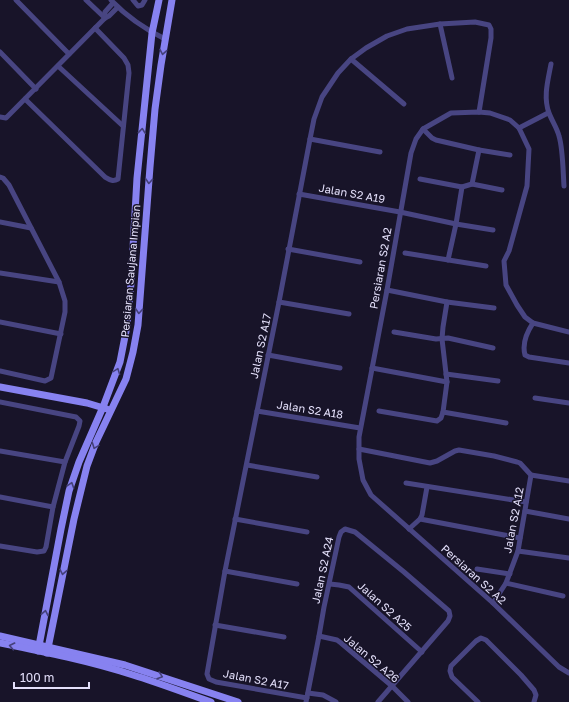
<svg xmlns="http://www.w3.org/2000/svg" width="569" height="702" font-family="'Golos Text',sans-serif">
<style>
.lines{fill:none;stroke-linecap:round;stroke-linejoin:round}
.street{stroke:#484582;stroke-width:5}
.secondary{stroke:#8782f0;stroke-width:7}
.oneway{stroke:#444079}
.labels{text-anchor:middle;dominant-baseline:central;stroke-width:3;stroke-linejoin:round;paint-order:stroke}
.street-label{font-size:11px;fill:#e4e0fb;stroke:#181429}
</style>
<rect width="100%" height="100%" fill="#181429"/>
<g class="lines">
<g class="street">
<path d="M16 0 69 54"/>
<path d="M86 0 105 18"/>
<path d="M111 0C126 16 145 29 165 39"/>
<path d="M133 0 138 6 142 5 145 0"/>
<path d="M105 18V12L113 3"/>
<path d="M440 24 452 78"/>
<path d="M0 52 36 89"/>
<path d="M351 59 404 104"/>
<path d="M551 64C548 80 543 97 549 113 552 121 557 128 559 136 563 149 563 172 564 186"/>
<path d="M58 66 123 126"/>
<path d="M25 99 105 177C110 180 113 182 118 179L129 73 128 65 124 58 95 28"/>
<path d="M0 117 6 118 105 18 109 16 118 7"/>
<path d="M519 128 548 113"/>
<path d="M423 129 432 138 436 140 479 150 510 155"/>
<path d="M310 139 380 152"/>
<path d="M0 177 3 178 9 185 59 282 65 301V312L51 378 45 381 0 371"/>
<path d="M420 179 462 187 472 184 502 190"/>
<path d="M472 184 479 150"/>
<path d="M299 194 400 212 456 224 493 230"/>
<path d="M0 222 31 228"/>
<path d="M288 249 360 262"/>
<path d="M405 253 486 266"/>
<path d="M448 260 456 224 462 187"/>
<path d="M0 273 59 282"/>
<path d="M387 290 447 302 494 308"/>
<path d="M279 302 349 314"/>
<path d="M0 322 61 334"/>
<path d="M533 323C527 332 522 344 525 355L529 357 569 363"/>
<path d="M394 332 436 339 448 338 493 348"/>
<path d="M569 332 533 323 525 317 517 305 506 285 504 261 509 251 527 186 529 149 519 128 510 120 490 113 479 112 451 113 423 129 416 139 411 153 387 290 359 437V459L363 480 371 495 493 603 559 667 569 673"/>
<path d="M268 355 340 368"/>
<path d="M372 368 447 382"/>
<path d="M446 374 498 381"/>
<path d="M535 398 569 403"/>
<path d="M0 402 76 417 80 421 79 426 65 462 53 507 46 547 44 551 37 552 0 546"/>
<path d="M257 411 360 428"/>
<path d="M379 411 437 421 441 418 443 412 447 382 442 339 443 327 447 302"/>
<path d="M443 412 506 423"/>
<path d="M359 449 430 463 437 461 455 451 459 450 494 456 517 462 520 463 531 475 518 551 506 583 493 603"/>
<path d="M0 451 65 462"/>
<path d="M247 465 317 477"/>
<path d="M531 475 569 481"/>
<path d="M406 483 526 502"/>
<path d="M0 497 53 507"/>
<path d="M525 511 569 519"/>
<path d="M235 519 307 532"/>
<path d="M420 519 520 538"/>
<path d="M409 529 420 519 422 515 427 487"/>
<path d="M518 551 569 558"/>
<path d="M477 569 510 574"/>
<path d="M225 571 297 584"/>
<path d="M506 583 563 596"/>
<path d="M330 584 339 585 349 587 422 652"/>
<path d="M215 625 284 637"/>
<path d="M319 636 337 640 341 643 392 686 408 702"/>
<path d="M308 693 323 695 336 702"/>
<path d="M307 698 216 682 209 679 207 674 225 571 279 302 310 139 314 119 322 97 338 73 351 59 366 48 387 36 407 29 440 24 475 22 489 25 491 29V38L479 112"/>
<path d="M306 702 319 636 324 607 339 537 341 532 345 529 355 532 404 572 449 611 450 616 448 621 378 702"/>
<path d="M478 702 452 677 450 671 451 666 476 641 481 638 486 640 521 675 534 690 536 695 534 702"/>
</g>
<g class="secondary">
<path d="M0 387 87 403 107 409"/>
<path d="M0 636 125 665 238 702"/>
<path d="M0 643C45 652 90 661 133 675 159 683 185 693 211 702"/>
<path d="M38 651 61 529 69 491 79 462 103 407 120 362 127 326 131 283 137 178 152 33 159 0"/>
<path d="M47 653 74 519 87 466 96 442 126 379 133 352 138 325 150 167 155 109 161 65 172 0"/>
</g>
</g>
<defs><path id="oneway-chevron" d="M-2-3.5L2.5 0L-2 3.5" fill="none" stroke-width="1.6" stroke-linecap="round" stroke-linejoin="round"/></defs>
<g class="oneway">
<use href="#oneway-chevron" transform="translate(163 52) rotate(100)"/>
<use href="#oneway-chevron" transform="translate(142 131) rotate(-84)"/>
<use href="#oneway-chevron" transform="translate(149 181) rotate(94)"/>
<use href="#oneway-chevron" transform="translate(139 311) rotate(94)"/>
<use href="#oneway-chevron" transform="translate(117 371) rotate(-69)"/>
<use href="#oneway-chevron" transform="translate(95 446) rotate(111)"/>
<use href="#oneway-chevron" transform="translate(71 485) rotate(-72)"/>
<use href="#oneway-chevron" transform="translate(63 572) rotate(101)"/>
<use href="#oneway-chevron" transform="translate(45 613) rotate(-79)"/>
<use href="#oneway-chevron" transform="translate(12 646) rotate(-168)"/>
<use href="#oneway-chevron" transform="translate(160 676) rotate(19)"/>
</g>
<g class="labels">
<g class="street-label">
<text transform="translate(352 193) rotate(10)">Jalan S2 A19</text>
<text transform="translate(380 268) rotate(-80)">Persiaran S2 A2</text>
<text transform="translate(130 271) rotate(-85)">Persiaran Saujana Impian</text>
<text transform="translate(260 346) rotate(-78)">Jalan S2 A17</text>
<text transform="translate(310 409) rotate(9)">Jalan S2 A18</text>
<text transform="translate(513 520) rotate(-79)">Jalan S2 A12</text>
<text transform="translate(322 570) rotate(-78)">Jalan S2 A24</text>
<text transform="translate(474 574) rotate(42)">Persiaran S2 A2</text>
<text transform="translate(385 606) rotate(42)">Jalan S2 A25</text>
<text transform="translate(372 658) rotate(40)">Jalan S2 A26</text>
<text transform="translate(256 679) rotate(11)">Jalan S2 A17</text>
</g>
</g>
<path d="M14 682v6h75v-6" fill="none" stroke="#e4e0fb" stroke-width="2"/>
<text x="20" y="682" font-size="12" fill="#e4e0fb" stroke="#181429" stroke-width="3" paint-order="stroke">100 m</text>
</svg>
